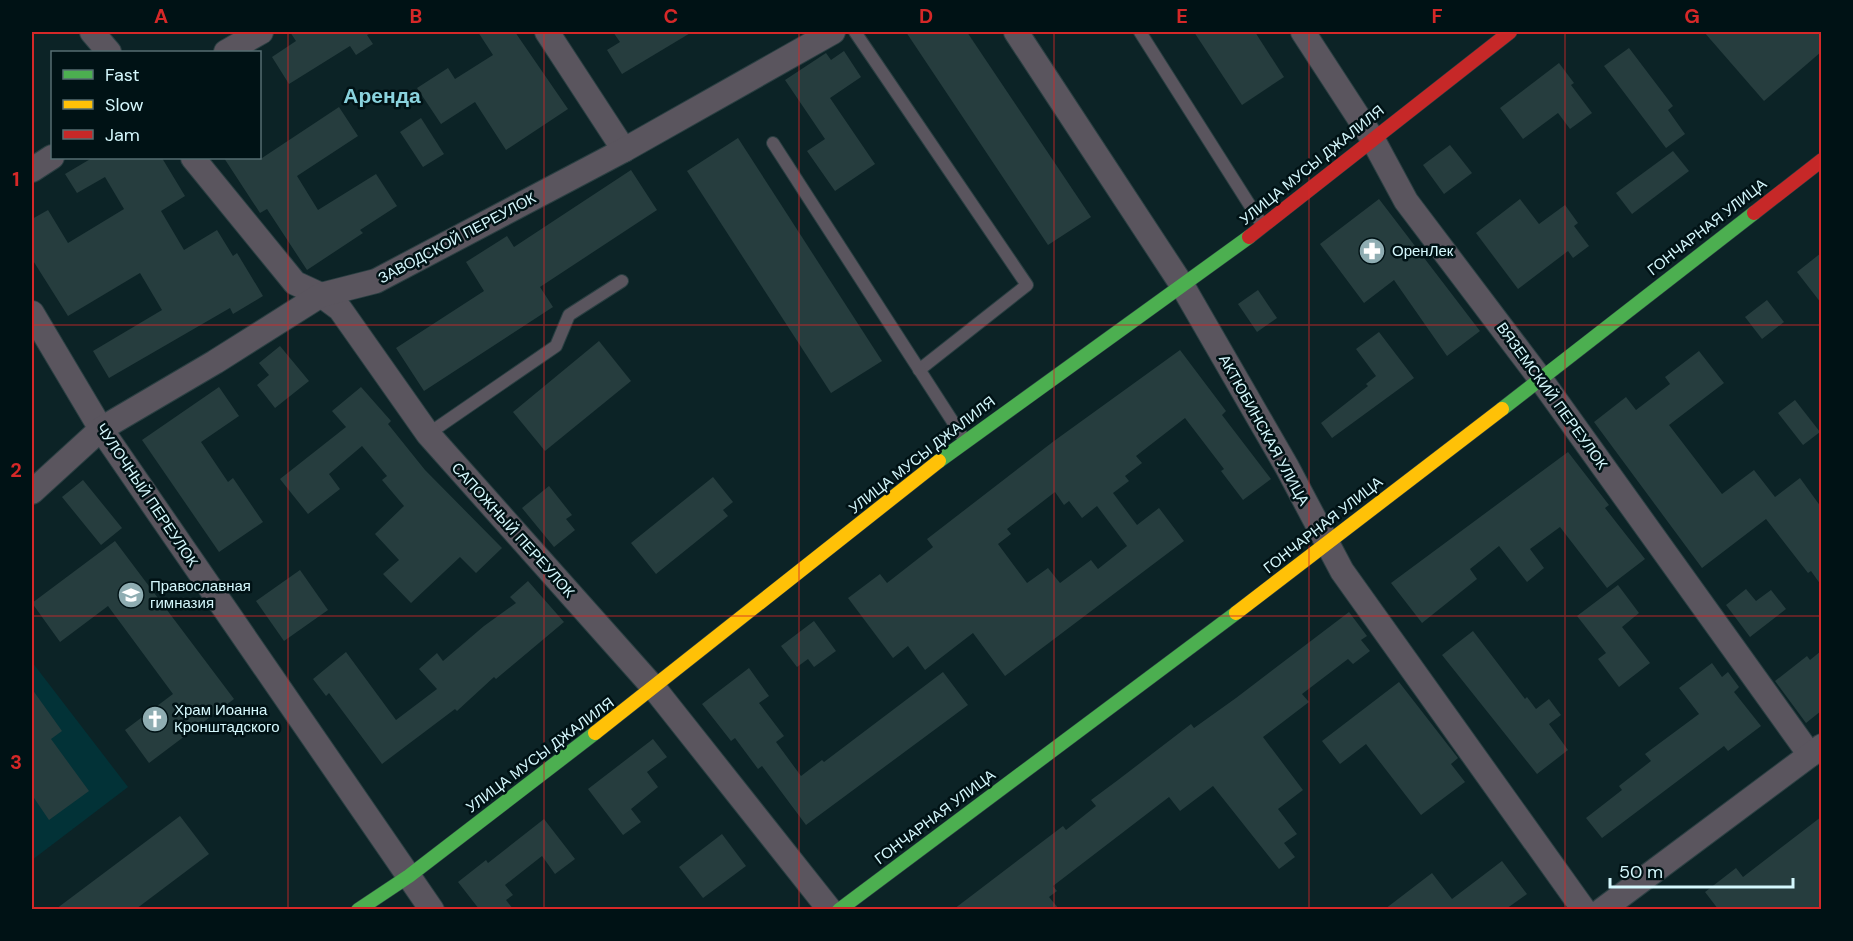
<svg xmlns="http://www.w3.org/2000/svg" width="1853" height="941" font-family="'DM Sans',sans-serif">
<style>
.built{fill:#023237}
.building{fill:#263d3e;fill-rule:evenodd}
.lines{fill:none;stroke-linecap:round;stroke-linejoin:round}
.lane-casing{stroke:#2a3f42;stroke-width:14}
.street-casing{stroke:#2a3f42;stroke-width:26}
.fast-casing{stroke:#2a3f42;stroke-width:15}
.slow-casing{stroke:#2a3f42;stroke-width:15}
.jam-casing{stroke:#2a3f42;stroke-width:15}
.lane{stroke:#5a555e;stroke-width:12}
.street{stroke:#5a555e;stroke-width:24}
.fast{stroke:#4caf50;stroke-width:14}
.slow{stroke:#ffc107;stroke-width:14}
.jam{stroke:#c62828;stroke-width:14}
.grid{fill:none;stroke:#d62828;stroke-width:1.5;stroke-opacity:0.55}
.labels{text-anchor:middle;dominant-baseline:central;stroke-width:5;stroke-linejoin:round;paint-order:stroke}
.street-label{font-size:15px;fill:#d5f8fd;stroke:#001215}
.poi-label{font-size:15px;fill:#d5f8fd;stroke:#001215;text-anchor:start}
.district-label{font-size:21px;font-weight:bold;fill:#89d2dd;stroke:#001215}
.neatline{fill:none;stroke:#d62828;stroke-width:2}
.grid-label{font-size:20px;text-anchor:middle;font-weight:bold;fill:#d62828}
</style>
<rect width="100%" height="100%" fill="#0c2326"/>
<path class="built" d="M32 662 128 787 32 860Z"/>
<g class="building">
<path d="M290 32H373L367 35 373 44 356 55 350 46 289 84 272 57 296 41Z"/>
<path d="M478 32H515L568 109 506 150 475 102 441 124 417 88 448 68 455 79 493 55Z"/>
<path d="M613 32H692L622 74 607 50 620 42Z"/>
<path d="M906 32H967L1091 217 1048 245Z"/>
<path d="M1194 32H1255L1284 77 1242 105Z"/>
<path d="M1704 32H1821V52L1764 101Z"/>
<path d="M1629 48 1673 106 1668 110 1685 134 1666 148 1604 66Z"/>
<path d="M844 51 861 77 830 98 875 164 835 191 807 151 825 139 785 80 826 53 831 60Z"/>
<path d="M1559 63 1574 83 1571 85 1592 113 1570 129 1558 113 1523 139 1500 108Z"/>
<path d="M339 107 358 136 297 176 318 210 376 174 397 206 360 230 363 233 307 270 267 209 260 213 224 158H262Z"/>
<path d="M421 118 444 154 423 167 400 132Z"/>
<path d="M738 138 882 361 831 393 687 171Z"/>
<path d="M1450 145 1472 173 1444 194 1423 165Z"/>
<path d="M1673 151 1689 171 1632 214 1616 193Z"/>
<path d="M92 158H162L185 196 161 211 184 250 217 230 233 256 237 253 263 296 233 314 230 308 109 378 93 351 162 310 140 273 68 316 32 259V219L48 210 68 243 124 209 105 177 77 193 65 174Z"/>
<path d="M631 170 657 210 540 287 553 307 424 391 396 348 484 291 466 262 507 236 514 247Z"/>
<path d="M1379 199 1480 331 1447 356 1394 280 1364 303 1320 244Z"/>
<path d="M1520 199 1539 224 1565 205 1578 223 1574 226 1589 246 1573 258 1568 251 1518 289 1476 233Z"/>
<path d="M1821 253V303L1797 272Z"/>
<path d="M1258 290 1277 318 1257 332 1238 304Z"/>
<path d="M1767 300 1784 322 1762 339 1745 317Z"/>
<path d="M1379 332 1414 378 1332 438 1321 423 1368 386 1366 384 1376 376 1356 349Z"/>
<path d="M599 341 631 381 545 451 513 412Z"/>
<path d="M280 346 309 381 275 408 257 385 269 375 259 363Z"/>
<path d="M1180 350 1226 411 1222 415 1271 479 1243 500 1221 471 1224 469 1185 418 1136 456 1142 463 1125 476 1129 481 1113 493 1137 525 1159 508 1184 541 1005 676 973 633 925 670 908 646 893 658 848 598 880 574 887 583 933 547 927 539 1054 441ZM1055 492 1064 505 1069 501 1082 518 1097 506 1127 546 1098 569 1091 560 1060 583 1048 568 1027 583 998 544 1011 534 1007 529Z"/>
<path d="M1699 351 1724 383 1669 425 1722 494 1754 470 1775 497 1800 478 1821 507V585L1811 571 1808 573 1766 519 1702 568 1594 422 1626 397 1636 410 1670 384 1665 377Z"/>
<path d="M219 387 239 416 201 442 228 482 233 478 263 522 219 552 142 440Z"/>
<path d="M361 387 391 421 388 424 425 470 502 548 476 573 460 557 411 603 383 574 399 560 375 534 404 506 382 480 387 476 362 446 329 474 340 489 308 514 280 479 346 427 332 411Z"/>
<path d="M1795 400 1820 432 1803 445 1778 413Z"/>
<path d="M1568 452 1609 505 1605 508 1645 559 1607 588 1560 527 1530 549 1544 568 1527 582 1499 546 1470 569 1477 579 1422 623 1391 583Z"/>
<path d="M713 477 733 502 723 510 728 516 656 574 631 543Z"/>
<path d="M83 480 122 528 101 545 62 497Z"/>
<path d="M549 486 572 515 566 519 575 530 554 547 522 508Z"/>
<path d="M115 541 234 699 149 763 125 730 173 694 108 606 60 642 32 603Z"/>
<path d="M300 570 328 610 284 641 256 601Z"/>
<path d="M528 581 564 622 496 679 494 677 457 711 455 709 382 764 329 693 326 696 313 679 346 652 396 720 437 689 419 669 437 653 443 661 484 626 516 603 510 597Z"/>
<path d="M1618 585 1639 613 1622 627 1650 663 1619 687 1598 659 1606 653 1577 616Z"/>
<path d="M1746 589 1756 601 1771 590 1786 609 1750 637 1726 605Z"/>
<path d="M1349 612 1367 636 1361 640 1370 651 1353 664 1348 659 1302 694 1309 702 1263 737 1303 790 1278 809 1297 834 1284 843 1295 857 1279 869 1213 786 1180 811 1169 797 1053 886 1057 891 1049 897 1059 909H954L1063 826 1066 830 1096 806 1091 800 1118 780 1191 724 1194 728 1236 698Z"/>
<path d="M814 621 836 651 814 667 808 659 797 667 781 646Z"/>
<path d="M1473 631 1525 699 1527 697 1536 709 1549 699 1561 715 1549 724 1568 750 1537 774 1442 655Z"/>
<path d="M1821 651V711L1806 723 1775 681 1807 656 1810 660Z"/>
<path d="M1712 663 1722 677 1728 672 1739 687 1734 692 1761 726 1728 751 1724 746 1602 838 1586 818 1622 790 1619 786 1651 761 1645 754 1699 714 1679 688Z"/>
<path d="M749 668 769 696 759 703 784 736 776 742 801 776 822 760 824 762 943 672 968 705 806 825 762 766 758 769 735 738 731 741 702 704Z"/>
<path d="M1399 682 1458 758 1451 764 1465 782 1421 815 1366 744 1340 764 1322 741Z"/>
<path d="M32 689 62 731 51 739 89 791 49 820 32 795Z"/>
<path d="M653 739 667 757 647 772 658 787 631 809 641 822 623 835 588 789Z"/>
<path d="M180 816 209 854 136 909H56Z"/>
<path d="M1821 817V909H1718L1705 892 1736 868 1743 877Z"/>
<path d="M544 819 575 859 555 874 542 856 505 885 513 895 506 900 513 909H479L458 882 486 860 488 863Z"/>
<path d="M722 834 746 866 703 898 679 867Z"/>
<path d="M1502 861 1527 894 1506 909H1385L1432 873 1452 899Z"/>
</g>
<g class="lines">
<defs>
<g id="lane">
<path d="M855 32 1027 285 919 370"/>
<path d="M1140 32 1263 226"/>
<path d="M773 143 964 439"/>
<path d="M428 434 556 346 569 315 622 281"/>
</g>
<g id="street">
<path d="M92 32 109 52"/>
<path d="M547 32 624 150"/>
<path d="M1016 32 1182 285 1287 467 1342 571 1584 910"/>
<path d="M1303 32 1372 138 1406 201 1539 377 1810 755"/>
<path d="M226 52 261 32"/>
<path d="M193 158 295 283 321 295 340 309 428 434 654 688 830 910"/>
<path d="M32 170 52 157"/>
<path d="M32 313 101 429 432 910"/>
<path d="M32 492 101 429 215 362 321 295 376 281 624 150 833 32"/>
<path d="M1602 910 1822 746"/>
</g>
<g id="fast">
<path d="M1502 409 1754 213"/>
<path d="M939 461 1249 237"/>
<path d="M358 910 409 876 595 733"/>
<path d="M839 910 1236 613"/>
</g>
<g id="slow">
<path d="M1236 613 1502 409"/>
<path d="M595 733 939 461"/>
</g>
<g id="jam">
<path d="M1754 213 1822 160"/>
<path d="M1249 237 1510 32"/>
</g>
</defs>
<use href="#lane" class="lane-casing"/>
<use href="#street" class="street-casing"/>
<use href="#fast" class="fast-casing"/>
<use href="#slow" class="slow-casing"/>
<use href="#jam" class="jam-casing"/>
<use href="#lane" class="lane"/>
<use href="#street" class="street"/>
<use href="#fast" class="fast"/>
<use href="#slow" class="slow"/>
<use href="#jam" class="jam"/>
</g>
<path class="grid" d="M288 32V910M544 32V910M799 32V910M1054 32V910M1309 32V910M1565 32V910M32 325H1822M32 616H1822"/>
<defs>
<symbol id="pharmacy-disc" viewBox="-11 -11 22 22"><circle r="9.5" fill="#8fadb2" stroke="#001215"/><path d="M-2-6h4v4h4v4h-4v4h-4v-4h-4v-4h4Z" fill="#fff"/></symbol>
<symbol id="school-disc" viewBox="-11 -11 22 22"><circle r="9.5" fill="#8fadb2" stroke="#001215"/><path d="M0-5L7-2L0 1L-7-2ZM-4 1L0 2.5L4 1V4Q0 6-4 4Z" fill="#fff"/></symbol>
<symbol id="church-disc" viewBox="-11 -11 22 22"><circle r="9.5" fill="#8fadb2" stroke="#001215"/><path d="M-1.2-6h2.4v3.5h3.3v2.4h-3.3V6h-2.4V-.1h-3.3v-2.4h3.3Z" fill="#fff"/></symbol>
</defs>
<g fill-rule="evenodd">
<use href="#pharmacy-disc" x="1357" y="236" width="30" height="30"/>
<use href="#school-disc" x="116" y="580" width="30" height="30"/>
<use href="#church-disc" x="140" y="704" width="30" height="30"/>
</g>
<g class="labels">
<g class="street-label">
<text transform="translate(1312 165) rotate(-39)">УЛИЦА МУСЫ ДЖАЛИЛЯ</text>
<text transform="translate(1707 227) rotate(-38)">ГОНЧАРНАЯ УЛИЦА</text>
<text transform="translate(457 238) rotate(-28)">ЗАВОДСКОЙ ПЕРЕУЛОК</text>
<text transform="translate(1552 396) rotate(54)">ВЯЗЕМСКИЙ ПЕРЕУЛОК</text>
<text transform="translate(1264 430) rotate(61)">АКТЮБИНСКАЯ УЛИЦА</text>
<text transform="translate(922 455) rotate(-38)">УЛИЦА МУСЫ ДЖАЛИЛЯ</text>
<text transform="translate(147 495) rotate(56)">ЧУЛОЧНЫЙ ПЕРЕУЛОК</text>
<text transform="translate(1323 525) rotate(-38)">ГОНЧАРНАЯ УЛИЦА</text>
<text transform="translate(513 530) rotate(48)">САПОЖНЫЙ ПЕРЕУЛОК</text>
<text transform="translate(540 755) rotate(-37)">УЛИЦА МУСЫ ДЖАЛИЛЯ</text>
<text transform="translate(935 817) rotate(-37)">ГОНЧАРНАЯ УЛИЦА</text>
</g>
<g class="poi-label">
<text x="1392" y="251">ОренЛек</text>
<text x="150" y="586">Православная<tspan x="150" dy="17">гимназия</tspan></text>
<text x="174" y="710">Храм Иоанна<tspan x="174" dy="17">Кронштадского</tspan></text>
</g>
<g class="district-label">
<text x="382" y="96">Аренда</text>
</g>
</g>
<rect width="1853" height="941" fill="none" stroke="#001215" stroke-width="66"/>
<rect x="51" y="51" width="210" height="108" fill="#001215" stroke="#556e72" stroke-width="1.5"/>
<rect x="63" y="70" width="30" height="9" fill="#4caf50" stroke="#556e72" stroke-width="1.5"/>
<text x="105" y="81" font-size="18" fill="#d5f8fd">Fast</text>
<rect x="63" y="100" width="30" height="9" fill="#ffc107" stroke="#556e72" stroke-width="1.5"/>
<text x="105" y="111" font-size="18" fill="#d5f8fd">Slow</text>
<rect x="63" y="130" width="30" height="9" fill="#c62828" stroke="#556e72" stroke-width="1.5"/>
<text x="105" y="141" font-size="18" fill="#d5f8fd">Jam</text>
<path d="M1610 878v9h183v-9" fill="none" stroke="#d5f8fd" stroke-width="3"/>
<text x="1619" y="878" font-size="18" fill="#d5f8fd" stroke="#001215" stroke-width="4.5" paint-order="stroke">50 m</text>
<rect x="33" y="33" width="1787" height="875" class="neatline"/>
<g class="grid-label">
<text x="161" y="23">A</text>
<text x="416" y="23">B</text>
<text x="671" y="23">C</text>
<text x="926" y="23">D</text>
<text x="1182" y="23">E</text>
<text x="1437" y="23">F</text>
<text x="1692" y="23">G</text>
<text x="16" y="186">1</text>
<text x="16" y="477">2</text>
<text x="16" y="769">3</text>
</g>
</svg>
